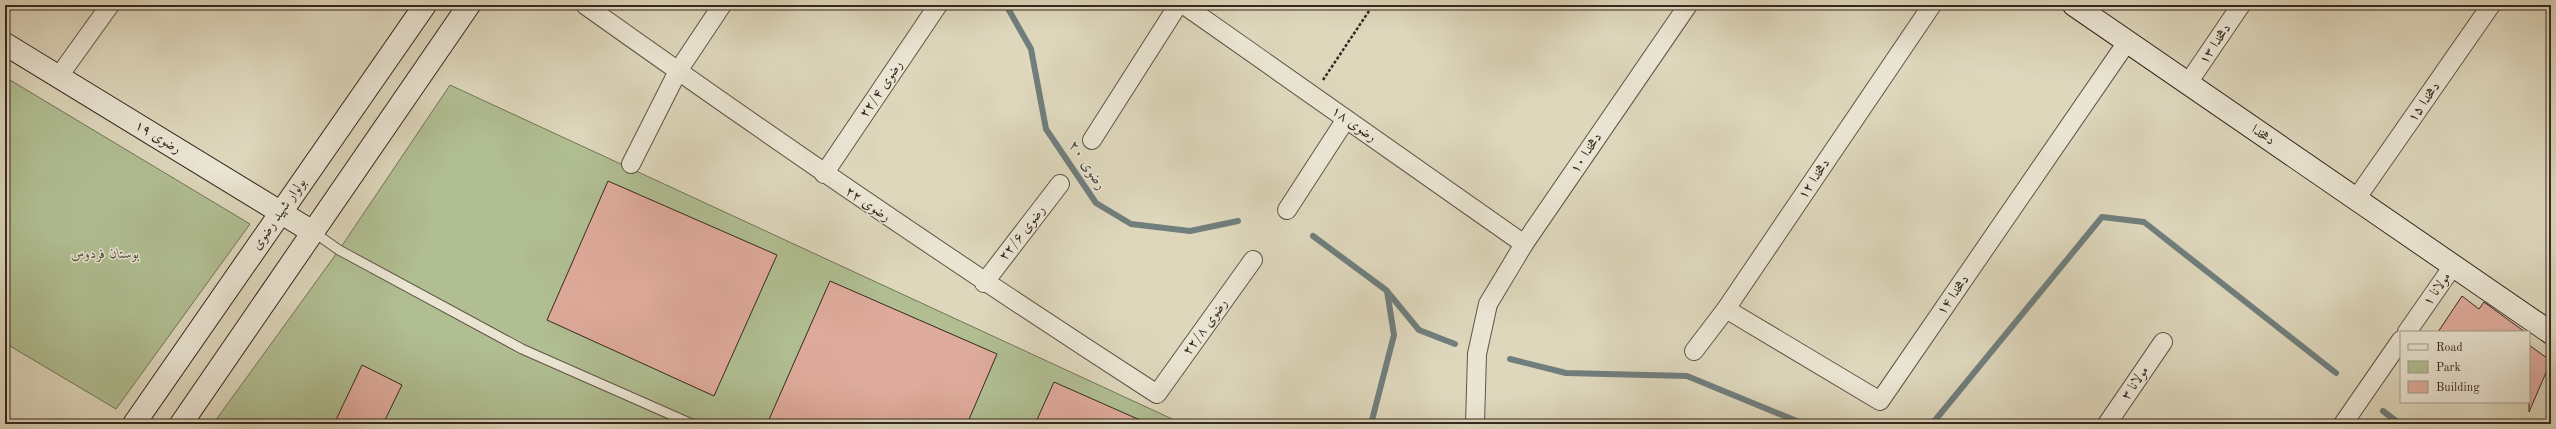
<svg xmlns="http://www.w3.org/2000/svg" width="2556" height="429" font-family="'Old Standard TT',Amiri,serif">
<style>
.green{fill:#b0be92;stroke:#737358}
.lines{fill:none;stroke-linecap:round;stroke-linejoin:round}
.stream{stroke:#707e7d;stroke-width:6}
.building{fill:#dfab9c;stroke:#36281f}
.lane-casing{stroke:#605446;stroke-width:11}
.street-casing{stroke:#605446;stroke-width:20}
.secondary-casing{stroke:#36281f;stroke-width:24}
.path{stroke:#36281f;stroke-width:2.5;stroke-dasharray:3 2;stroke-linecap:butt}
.lane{stroke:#eae5d3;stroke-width:9}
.street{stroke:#eae5d3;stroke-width:18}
.secondary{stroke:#eae5d3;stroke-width:22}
.labels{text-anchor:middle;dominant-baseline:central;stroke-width:3;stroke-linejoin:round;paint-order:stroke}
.street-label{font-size:14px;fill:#36281f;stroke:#eae5d3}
.park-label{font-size:14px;font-style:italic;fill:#544e3c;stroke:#eae5d3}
.water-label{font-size:15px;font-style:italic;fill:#4e4c46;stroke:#eae5d3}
</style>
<rect width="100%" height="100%" fill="#ded7bc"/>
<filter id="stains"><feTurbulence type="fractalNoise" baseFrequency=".005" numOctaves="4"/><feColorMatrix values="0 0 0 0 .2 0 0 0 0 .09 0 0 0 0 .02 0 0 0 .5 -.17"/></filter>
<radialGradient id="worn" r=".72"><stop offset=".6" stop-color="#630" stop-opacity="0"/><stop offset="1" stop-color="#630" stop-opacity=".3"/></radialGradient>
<g class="green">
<path d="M5 77 250 224 116 409 5 343Z"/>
<path d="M450 85 1183 424H213L339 250Z"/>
</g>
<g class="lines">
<g class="stream">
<path d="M1006 5 1031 49 1046 129 1096 203 1131 224 1190 231 1238 221"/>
<path d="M1313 236 1386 290 1419 330 1455 344"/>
<path d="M1510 359 1566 373 1687 376 1804 424"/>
<path d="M2383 411 2400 424"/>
<path d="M1371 424 1394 335 1387 291"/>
<path d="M1932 424 2102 217 2144 222 2336 373"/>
</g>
</g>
<g class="building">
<path d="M608 181 777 255 714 396 547 320Z"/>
<path d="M830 281 997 354 967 424H767Z"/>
<path d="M2462 296 2479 309 2484 302 2525 332H2438Z"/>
<path d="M2529 345 2551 361 2529 412Z"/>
<path d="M362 365 402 385 383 424H334Z"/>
<path d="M1054 382 1149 424H1035Z"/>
</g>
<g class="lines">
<defs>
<path id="lane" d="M312 231 339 250 522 349 692 424"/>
<g id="street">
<path d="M585 5C773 139 963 269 1157 394L1253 260"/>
<path d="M1184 5 1524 244"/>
<path d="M59 76 110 5"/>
<path d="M2188 83 2241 5"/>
<path d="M1092 140 1178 5"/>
<path d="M631 164 678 71 722 5"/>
<path d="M824 174 938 5"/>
<path d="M2356 199 2491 5"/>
<path d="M1287 210 1346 119"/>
<path d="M984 283 1060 184"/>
<path d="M1726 309 1880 401 2127 42"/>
<path d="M2407 332 2453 266"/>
<path d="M1694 351 1726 309 1932 5"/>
<path d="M1475 424 1477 354 1488 304 1524 244 1688 5"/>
<path d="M2107 424 2163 342"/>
<path d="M2343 424 2401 340"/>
</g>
<g id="secondary">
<path d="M2074 5 2551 333"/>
<path d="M5 44 311 231"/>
<path d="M134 424 425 5"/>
<path d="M181 424 469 5"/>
</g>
</defs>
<use href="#lane" class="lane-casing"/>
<use href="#street" class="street-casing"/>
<use href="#secondary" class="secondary-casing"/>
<path class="path" d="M1323 80 1373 5"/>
<use href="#lane" class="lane"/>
<use href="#street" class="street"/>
<use href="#secondary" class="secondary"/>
</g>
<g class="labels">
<g class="street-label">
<text transform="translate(2215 44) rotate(-56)">دهخدا ۱۳</text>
<text transform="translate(881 89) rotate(-56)">رضوی ۲۲/۴</text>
<text transform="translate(2424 102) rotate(-55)">دهخدا ۱۵</text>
<text transform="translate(1354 124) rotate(35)">رضوی ۱۸</text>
<text transform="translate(2263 135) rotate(34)">دهخدا</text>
<text transform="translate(158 137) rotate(31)">رضوی ۱۹</text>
<text transform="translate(1586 153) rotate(-56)">دهخدا ۱۰</text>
<text transform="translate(1814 179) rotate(-56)">دهخدا ۱۲</text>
<text transform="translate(868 204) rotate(34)">رضوی ۲۲</text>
<text transform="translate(279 214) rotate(-55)">بولوار شهید رضوی</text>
<text transform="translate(1022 233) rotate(-52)">رضوی ۲۲/۶</text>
<text transform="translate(2437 289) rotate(-55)">مولانا ۱</text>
<text transform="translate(1953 295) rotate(-55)">دهخدا ۱۴</text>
<text transform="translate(1205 327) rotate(-54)">رضوی ۲۲/۸</text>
<text transform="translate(2135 383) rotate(-56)">مولانا ۳</text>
</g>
<g class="park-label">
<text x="105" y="254">بوستان فردوس</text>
</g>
<g class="water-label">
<text transform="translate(1087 166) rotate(56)">رضوی ۲۰</text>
</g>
</g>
<rect width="2556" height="429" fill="none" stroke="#ded7bc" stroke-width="20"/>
<rect x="6" y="6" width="2544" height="417" fill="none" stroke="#36281f" stroke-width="2"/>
<rect x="10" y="10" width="2536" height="409" fill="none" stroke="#36281f"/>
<rect x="2400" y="331" width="130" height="72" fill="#eae5d3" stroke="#a2998b"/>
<rect x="2408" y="344" width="20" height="6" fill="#eae5d3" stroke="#a2998b"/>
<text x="2436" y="351" font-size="12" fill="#36281f">Road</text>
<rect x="2408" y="361" width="20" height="12" fill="#b0be92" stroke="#a2998b"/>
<text x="2436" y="371" font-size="12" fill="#36281f">Park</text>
<rect x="2408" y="381" width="20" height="12" fill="#dfab9c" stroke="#a2998b"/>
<text x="2436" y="391" font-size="12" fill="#36281f">Building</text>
<rect width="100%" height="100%" filter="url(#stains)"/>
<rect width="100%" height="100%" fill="url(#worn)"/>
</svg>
